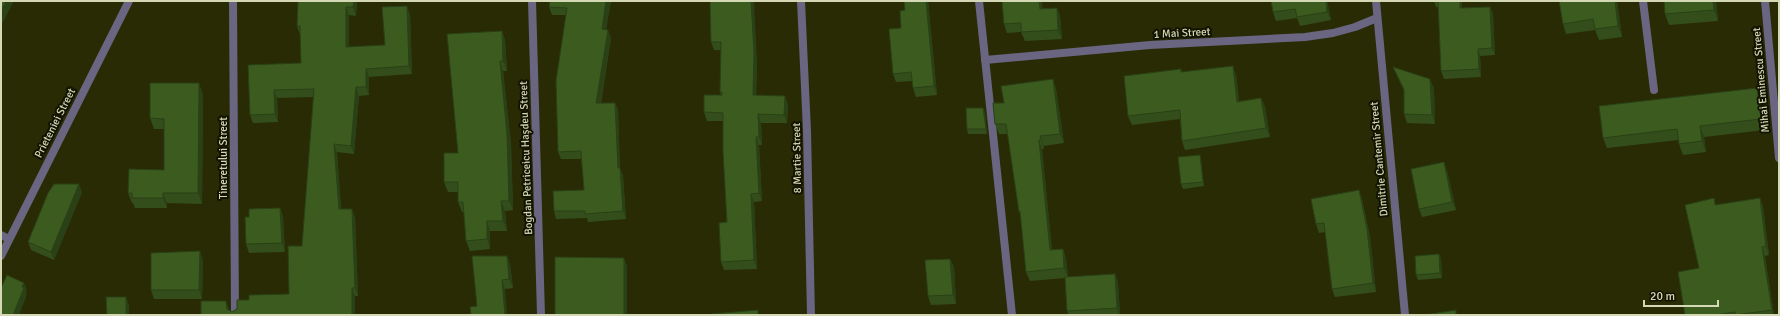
<svg xmlns="http://www.w3.org/2000/svg" width="1780" height="316" font-family="Signika,sans-serif">
<style>
.lines{fill:none;stroke-linecap:round;stroke-linejoin:round}
.minor{stroke:#6a6581;stroke-width:8}
.tertiary{stroke:#6a6581;stroke-width:8}
.wall{fill:#344e1b}
.shaded-wall{fill:#2a4016}
.building{fill:#3c5b1f;stroke:#2a4016}
.labels{text-anchor:middle;dominant-baseline:central;stroke-width:4;stroke-linejoin:round;paint-order:stroke}
.street-label{font-size:11px;fill:#d4d8b4;stroke:#121300}
</style>
<rect width="100%" height="100%" fill="#292b04"/>
<g class="lines">
<g class="minor">
<path d="M233 1 235 315"/>
<path d="M532 1 541 315"/>
<path d="M801 1 807 131 811 315"/>
<path d="M979 1 1012 315"/>
<path d="M1376 1 1405 315"/>
<path d="M1643 1 1654 90"/>
<path d="M1765 1 1779 158"/>
<path d="M985 60 1150 45 1305 37 1333 33 1355 27 1377 18"/>
<path d="M1 235 9 239"/>
</g>
<path class="tertiary" d="M1 256 129 1"/>
</g>
<g class="wall">
<path d="M357 1 356 16 349 15V47L385 45 410 14 412 74 369 77V95L359 96 354 154 337 152 341 209 355 217 358 296H355V315H201L229 309 230 311 232 312 249 300 289 294 302 246 314 97 277 98 278 122 253 123 250 115 248 65 301 63 300 35 297 26Z"/>
<path d="M550 1H611L606 29 611 38 601 103H615L618 110 620 168 623 176 626 219 588 222 587 218 556 219 554 211 584 190 581 159H561L558 152 566 15H552L549 7Z"/>
<path d="M710 1 757 61 756 96 788 104 787 123H761L762 145H759L762 201 754 202 757 269 724 270 721 262 727 222 723 121H707L704 112 721 95 720 92 721 50H714L711 42Z"/>
<path d="M904 1H928L937 95 916 97 913 88 912 81 896 82 893 74 905 10Z"/>
<path d="M1002 1H1042V8H1057L1060 16 1062 39 1025 41 1021 32 1007 33 1004 24Z"/>
<path d="M1327 1 1331 20 1300 26 1297 18 1276 21 1273 12Z"/>
<path d="M1434 1H1462V8L1490 7 1493 14 1495 55 1480 56 1481 77 1444 79 1441 71 1438 7H1436Z"/>
<path d="M1559 1H1617L1622 37 1599 40 1595 30 1566 34 1563 24Z"/>
<path d="M1716 1 1718 21 1669 25 1665 14Z"/>
<path d="M502 31 505 40 507 71H503L511 144 513 210 505 211 507 231H490V249L470 251 466 241 464 212H462L458 202V192H448L444 182 458 153Z"/>
<path d="M1393 67 1434 88 1435 124 1407 123 1404 114V91Z"/>
<path d="M1181 69 1182 72 1236 75 1239 101 1261 98 1265 107 1270 137 1185 150 1182 141 1180 119 1132 125 1128 116Z"/>
<path d="M1053 79 1056 89 1064 143 1044 146V149H1042L1052 250 1063 249 1066 259 1068 277 1115 274 1118 283 1120 315H1069L1067 311 1065 278 1030 281 1026 272 1021 216 1019 212 1008 134H999L995 124 1004 103Z"/>
<path d="M203 94 202 204 167 203V208H135L133 203H132L128 193 164 170V129H154L150 118Z"/>
<path d="M1761 99 1765 130 1704 137 1706 152 1683 155 1679 144V140L1607 148 1603 138Z"/>
<path d="M983 108 985 113 987 134H968L967 129Z"/>
<path d="M1200 155 1201 160 1204 186 1183 189 1181 184Z"/>
<path d="M1447 171 1456 210 1422 217 1419 209Z"/>
<path d="M1359 190 1362 199 1370 237 1376 292 1335 297 1332 289 1325 232 1319 233 1316 224Z"/>
<path d="M82 192 54 260 31 250 28 242Z"/>
<path d="M1714 198 1716 205 1760 198 1763 207 1769 255 1765 256 1774 315H1685L1699 268Z"/>
<path d="M280 208 283 217 285 252 249 253 246 244Z"/>
<path d="M1439 254 1441 259 1442 278 1418 280 1416 275Z"/>
<path d="M507 256 510 265 513 288 505 289 477 306Z"/>
<path d="M950 259 954 267 956 304 931 305 928 296Z"/>
<path d="M203 260 202 299H154L151 290Z"/>
</g>
<g class="shaded-wall">
<path d="M6 1H14L1 26V11Z"/>
<path d="M354 1H357L356 16 353 7Z"/>
<path d="M606 1H611L605 36 602 29Z"/>
<path d="M751 1H754L757 61 756 104 753 95Z"/>
<path d="M926 1H928L937 95 934 86Z"/>
<path d="M1039 1H1042L1043 17 1040 9Z"/>
<path d="M1326 1H1327L1331 20 1327 12Z"/>
<path d="M1460 1H1462V16L1460 8Z"/>
<path d="M1615 1H1617L1622 37 1618 26Z"/>
<path d="M1713 1H1716L1718 21 1714 10Z"/>
<path d="M407 6 410 14 412 74 409 66Z"/>
<path d="M346 7 349 15V56L346 47Z"/>
<path d="M1490 7 1493 14 1495 55 1492 48Z"/>
<path d="M1057 8 1060 16 1062 39 1058 30Z"/>
<path d="M608 30 611 38 599 111 596 103Z"/>
<path d="M502 31 505 40 507 71 503 61Z"/>
<path d="M1478 49 1480 56 1481 77 1479 69Z"/>
<path d="M500 61 503 71 511 144 513 210 509 201Z"/>
<path d="M1233 66 1236 75 1240 110 1237 102Z"/>
<path d="M366 69 369 77V95L366 87Z"/>
<path d="M1053 79 1056 89 1064 143 1060 134Z"/>
<path d="M1430 79 1434 88 1435 124 1432 115Z"/>
<path d="M199 83 203 94 202 204 198 193Z"/>
<path d="M356 87 359 96 354 154 351 146Z"/>
<path d="M1757 88 1761 99 1765 130 1761 119Z"/>
<path d="M274 90 277 98 278 122 275 114Z"/>
<path d="M785 96 788 104 787 123 784 115Z"/>
<path d="M1261 98 1265 107 1270 137 1266 128Z"/>
<path d="M615 103 618 110 620 176 618 168Z"/>
<path d="M983 108 985 113 987 134 986 129Z"/>
<path d="M758 114 761 123 762 145 759 137Z"/>
<path d="M1700 126 1704 137 1706 152 1702 141Z"/>
<path d="M1040 136 1044 146V149L1041 139Z"/>
<path d="M756 137 759 145 762 201 759 193Z"/>
<path d="M1039 140 1042 149 1053 260 1050 250Z"/>
<path d="M334 144 337 152 342 218 339 209Z"/>
<path d="M1200 155 1201 160 1204 186 1203 182Z"/>
<path d="M1444 162 1447 171 1456 210 1452 202Z"/>
<path d="M620 168 623 176 626 219 623 211Z"/>
<path d="M79 184 82 192 54 260 51 252Z"/>
<path d="M1359 190 1362 199 1370 237 1376 292 1373 283Z"/>
<path d="M163 193 167 203V208L163 198Z"/>
<path d="M751 194 754 202 757 269 754 260Z"/>
<path d="M1760 198 1763 207 1769 255 1766 246Z"/>
<path d="M501 201 505 211 507 231 503 221Z"/>
<path d="M280 208 283 217 285 252 282 243Z"/>
<path d="M352 209 355 217 358 296 355 288Z"/>
<path d="M487 221 490 231V249L487 239Z"/>
<path d="M1762 247 1765 256 1774 315H1773L1772 310Z"/>
<path d="M1063 249 1066 259 1068 278 1064 268Z"/>
<path d="M200 251 203 260 202 299 199 290Z"/>
<path d="M1439 254 1441 259 1442 278 1440 273Z"/>
<path d="M507 256 510 265 513 288 509 279Z"/>
<path d="M624 258 627 266V315H624Z"/>
<path d="M950 259 954 267 956 304 953 295Z"/>
<path d="M1115 274 1118 283 1120 315H1119L1117 308Z"/>
<path d="M502 280 505 289 507 315H505Z"/>
<path d="M24 283 27 290 26 292 27 295 19 315H13Z"/>
<path d="M352 288 355 296V315H352Z"/>
<path d="M126 297 129 305V315H126Z"/>
<path d="M226 301 229 309 230 315 227 309Z"/>
</g>
<g class="building">
<path d="M1 1H6L1 11Z"/>
<path d="M298 1H354L353 7H346V47L385 45 382 7 407 6 409 66 366 69V87H356L351 146 334 144 339 209H352L355 288H352V315H201V301H226L227 309 232 312 237 309V300H249V295L289 294 288 246H302L314 89 274 90 275 114 250 115 248 65 301 63 300 26H297Z"/>
<path d="M550 1H606L602 29 608 30 596 103H615L618 168H620L623 211 585 214V211H554L553 191 584 190 581 151 558 152 556 81 567 8 549 7Z"/>
<path d="M710 1H751L754 53 753 95 785 96 784 115 758 114 759 137H756L759 193 751 194 754 260 721 262 719 223 727 222 723 152V113L704 112V95H722V92H720L721 42H711Z"/>
<path d="M904 1H926L934 86 913 88 911 72 893 74 889 29 901 28 900 11 905 10Z"/>
<path d="M1002 1H1039L1040 9 1057 8 1058 30 1021 32V23L1004 24Z"/>
<path d="M1271 1H1326L1327 12 1297 17 1295 9 1273 12Z"/>
<path d="M1438 1H1460V8L1490 7 1492 48 1478 49 1479 69 1441 71Z"/>
<path d="M1559 1H1615L1618 26 1595 29 1593 19 1563 24Z"/>
<path d="M1664 1H1713L1714 10 1665 14Z"/>
<path d="M502 31 503 61H500L507 134 509 201H501L503 221H487V239L466 241 463 202H458V182H444V153H458L447 34Z"/>
<path d="M1233 66 1237 102 1261 98 1266 128 1182 141 1180 110 1128 116 1124 76 1181 69V72Z"/>
<path d="M1393 67 1430 79 1432 115 1404 114V89Z"/>
<path d="M1053 79 1060 134 1040 136 1041 139 1039 140 1050 250 1063 249 1064 268 1026 272 1020 211 1019 212 1006 124H995L993 103H1004L1001 86Z"/>
<path d="M150 83H199L198 193H163V198H132V193H128L129 169 164 170V119L150 118Z"/>
<path d="M1757 88 1761 119 1700 126 1702 141 1679 144 1677 129 1603 138 1599 106Z"/>
<path d="M966 108H983L986 129H967Z"/>
<path d="M1200 155 1203 182 1181 184 1178 157Z"/>
<path d="M1444 162 1452 202 1419 209 1411 169Z"/>
<path d="M54 184H79L51 252 28 242 48 193Z"/>
<path d="M1359 190 1367 229 1373 283 1332 289 1324 223 1316 224 1311 199Z"/>
<path d="M1714 198 1715 205 1760 198 1766 246 1762 247 1772 310 1735 315V312L1715 315H1685L1678 272 1699 268 1685 205Z"/>
<path d="M280 208 282 243 246 244 245 217H249V209Z"/>
<path d="M200 251 199 290H151V253Z"/>
<path d="M1439 254 1440 273 1416 275 1415 256Z"/>
<path d="M472 256H507L509 279 502 280 505 315H471L470 307 477 306Z"/>
<path d="M555 257 624 258V315H555Z"/>
<path d="M950 259 953 295 928 296 925 260Z"/>
<path d="M1115 274 1117 308 1067 311 1065 277Z"/>
<path d="M7 275 24 283 22 287 24 288 13 315H1V288Z"/>
<path d="M106 297H126V315H107Z"/>
<path d="M758 310V315H712V314Z"/>
<path d="M1456 310V315H1425Z"/>
</g>
<g class="labels">
<g class="street-label">
<text transform="translate(1182 33) rotate(-3)">1 Mai Street</text>
<text transform="translate(1761 80) rotate(-95)">Mihai Eminescu Street</text>
<text transform="translate(55 123) rotate(-63)">Prieteniei Street</text>
<text transform="translate(223 158) rotate(-90)">Tineretului Street</text>
<text transform="translate(526 158) rotate(-92)">Bogdan Petriceicu Hașdeu Street</text>
<text transform="translate(797 158) rotate(-91)">8 Martie Street</text>
<text transform="translate(1379 159) rotate(-95)">Dimitrie Cantemir Street</text>
</g>
</g>
<rect width="1780" height="316" fill="none" stroke="#d4d8b4" stroke-width="4"/>
<path d="M1644 300v6h74v-6" fill="none" stroke="#d4d8b4" stroke-width="2"/>
<text x="1650" y="300" font-size="12" fill="#d4d8b4" stroke="#121300" stroke-width="3" paint-order="stroke">20 m</text>
</svg>
